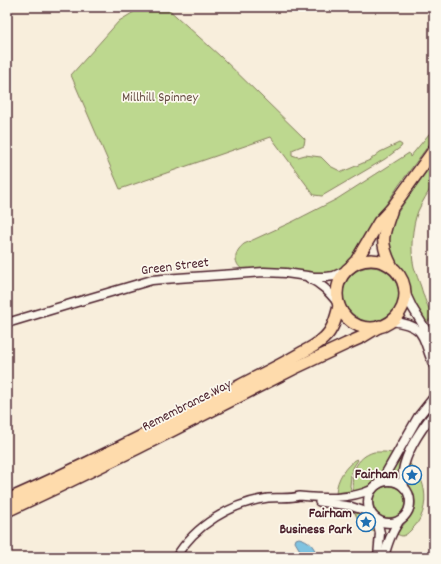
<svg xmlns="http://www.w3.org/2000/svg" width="441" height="564" font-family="Dekko,sans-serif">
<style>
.green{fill:#bdd88f;stroke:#847c5d}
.water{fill:#80c3e0;stroke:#6a8198}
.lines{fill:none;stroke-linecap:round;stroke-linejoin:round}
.minor-casing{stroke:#4a1f2b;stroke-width:10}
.tertiary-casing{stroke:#4a1f2b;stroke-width:11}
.trunk-casing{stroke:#4a1f2b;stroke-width:14}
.minor{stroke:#fbf7ec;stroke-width:7}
.tertiary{stroke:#fbf7ec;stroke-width:8}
.trunk{stroke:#fedbac;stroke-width:11}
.labels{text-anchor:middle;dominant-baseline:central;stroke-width:3.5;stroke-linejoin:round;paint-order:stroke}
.park-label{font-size:14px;fill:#674d44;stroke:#fbf7ec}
.street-label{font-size:14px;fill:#4a1f2b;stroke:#fbf7ec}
.poi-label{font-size:14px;font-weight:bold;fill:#4a1f2b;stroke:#fbf7ec;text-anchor:end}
</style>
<rect width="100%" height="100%" fill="#f8eedc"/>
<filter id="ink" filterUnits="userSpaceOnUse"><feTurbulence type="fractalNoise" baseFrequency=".025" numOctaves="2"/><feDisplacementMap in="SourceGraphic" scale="8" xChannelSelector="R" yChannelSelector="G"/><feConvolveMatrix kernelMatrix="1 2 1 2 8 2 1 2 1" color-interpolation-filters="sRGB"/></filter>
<g filter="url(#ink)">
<g class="green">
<path d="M142 7H166L220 56 305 139 304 145 292 150V155L298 157 305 155 321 157 330 166 342 172 370 160 380 152 399 143 402 145 401 147 385 159 322 196 314 195 271 137 120 189 71 75 119 21Z"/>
<path d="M434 128V138L399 185 350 259C344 266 337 272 327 274 314 276 300 270 287 269 277 268 266 269 256 269 252 269 247 270 243 269 239 268 237 264 236 260 235 253 239 248 244 244L294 221 337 199 409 153 410 157Z"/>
<path d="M434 161V184H433C428 193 422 202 418 211 412 226 410 251 414 267 416 274 419 281 421 287 424 297 427 308 434 315V317L425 323 414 303 408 283 405 276 394 262 387 246 391 224 400 209Z"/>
<circle cx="371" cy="295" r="28"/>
<path d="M434 402V407L429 413 399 472V477L390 476H389L421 418Z"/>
<path d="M374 452H385L393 453C384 471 375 486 354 492 349 475 356 457 374 452Z"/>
<path d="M357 459 358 460 354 466 350 476H351L350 486 351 489 350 491 336 493C337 479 345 466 357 459Z"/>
<path d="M409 463C417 471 422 479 424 489 427 505 422 521 410 531 408 533 405 536 402 536 401 536 397 534 396 534 401 527 408 521 412 514 420 499 410 492 407 479 406 473 408 468 409 463Z"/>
<circle cx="389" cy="502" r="16"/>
<path d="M355 511C366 515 373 521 376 532 366 531 358 521 355 513Z"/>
</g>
<path class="water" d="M299 538C309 540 315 547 317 557H304L295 542 296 539Z"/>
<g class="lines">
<defs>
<g id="minor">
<path d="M319 502 350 506 371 513"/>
<path d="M176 557C195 525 232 503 268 498 277 497 291 499 299 496 324 498 349 500 373 489"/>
</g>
<g id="tertiary">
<path d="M309 278C322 284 329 292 338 303"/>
<path d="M404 290 412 307 429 335 434 345"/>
<path d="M391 321C429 326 421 338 434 366"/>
<path d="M7 323 77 302 152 280 163 279 264 272 286 273 314 277H326L334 276 345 271"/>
<circle cx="389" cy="502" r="21"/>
<path d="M378 484 386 473 418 417 434 397"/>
<path d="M404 487C403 482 403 477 403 471 406 451 422 428 434 413"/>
<path d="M377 520 380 533 378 557"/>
<path d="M384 557C388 542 391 534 399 521"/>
</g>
<g id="trunk">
<path d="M391 212C382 237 380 243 392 267"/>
<circle cx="371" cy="294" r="34"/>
<path d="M352 265 356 261 379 222 392 208 434 150"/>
<path d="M7 500C86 465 163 426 239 386 260 375 281 365 301 353 309 349 317 345 324 338 333 330 336 318 339 306"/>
<path d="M7 511 58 487 138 448 293 369 346 344 362 337 380 326"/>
</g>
</defs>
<use href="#minor" class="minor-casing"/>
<use href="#tertiary" class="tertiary-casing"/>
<use href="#trunk" class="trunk-casing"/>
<use href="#minor" class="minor"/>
<use href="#tertiary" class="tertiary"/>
<use href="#trunk" class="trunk"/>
</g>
</g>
<defs>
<symbol id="sight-ring" viewBox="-11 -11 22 22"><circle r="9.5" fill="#fbf7ec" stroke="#1f6fb2" stroke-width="1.5"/><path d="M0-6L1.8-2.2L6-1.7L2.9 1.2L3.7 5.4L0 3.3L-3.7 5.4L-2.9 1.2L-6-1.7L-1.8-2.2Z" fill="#1f6fb2"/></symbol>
</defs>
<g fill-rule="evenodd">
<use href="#sight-ring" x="401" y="464" width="22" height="22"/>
<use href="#sight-ring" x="355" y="511" width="22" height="22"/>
</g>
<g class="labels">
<g class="park-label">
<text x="160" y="98">Millhill Spinney</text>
</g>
<g class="street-label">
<text transform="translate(175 267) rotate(-7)">Green Street</text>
<text transform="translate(187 406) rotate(-27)">Remembrance Way</text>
</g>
<g class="poi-label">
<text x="398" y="475">Fairham</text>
<text x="352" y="514">Fairham<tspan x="352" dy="16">Business Park</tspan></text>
</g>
</g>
<rect width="441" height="564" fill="none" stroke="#fbf7ec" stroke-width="24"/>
<rect x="12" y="12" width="417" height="540" fill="none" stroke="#4a1f2b" stroke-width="1.5" filter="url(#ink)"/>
</svg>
